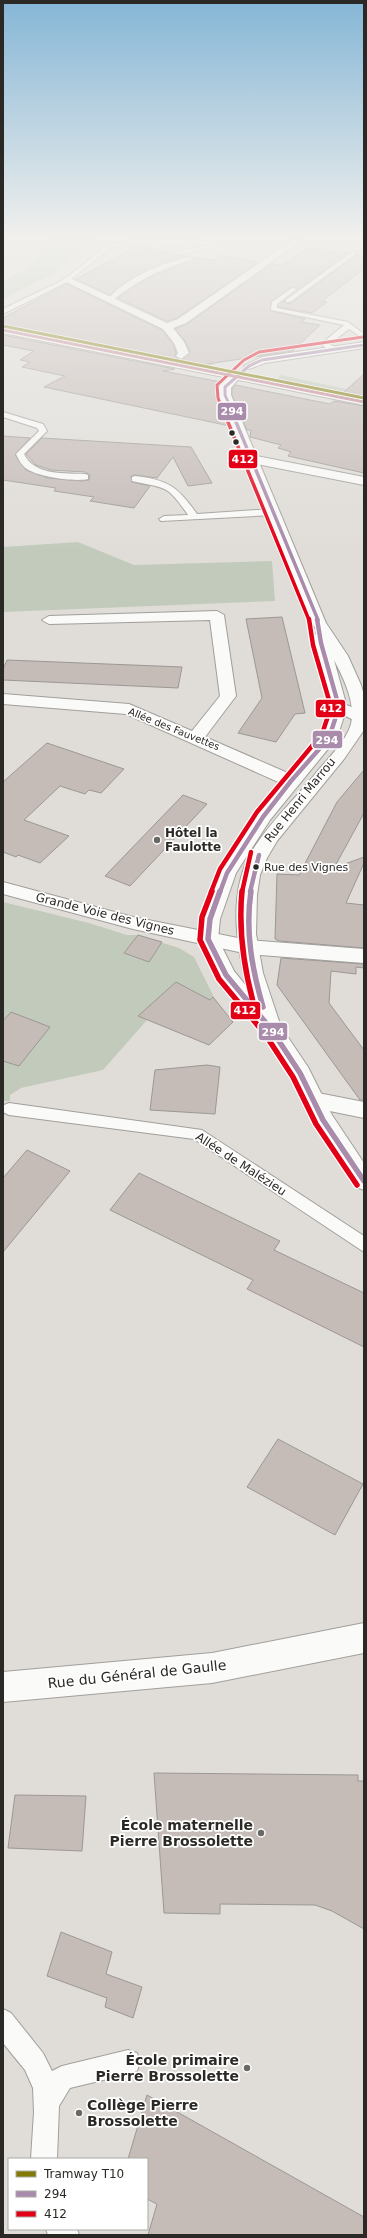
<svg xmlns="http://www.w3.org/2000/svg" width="367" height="2238" font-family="'DejaVu Sans',sans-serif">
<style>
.green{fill:#c2cbbb}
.building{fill:#c5bbb7;stroke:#9b9895}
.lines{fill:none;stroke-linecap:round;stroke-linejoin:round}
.service-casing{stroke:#a19f9b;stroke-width:2}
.minor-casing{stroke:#a19f9b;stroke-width:2}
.tertiary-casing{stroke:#a19f9b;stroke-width:2}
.secondary-casing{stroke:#a19f9b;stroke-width:2}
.primary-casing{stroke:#a19f9b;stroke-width:2}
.service{fill:#fafaf9;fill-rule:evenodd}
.minor{fill:#fafaf9;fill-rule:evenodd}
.tertiary{fill:#fafaf9;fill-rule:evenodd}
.secondary{fill:#fafaf9;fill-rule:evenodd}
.primary{fill:#fafaf9;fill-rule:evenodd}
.bus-1-far3-casing{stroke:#fff;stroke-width:4.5}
.bus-1-far2-casing{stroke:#fff;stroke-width:5.5}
.bus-1-far1-casing{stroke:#fff;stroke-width:7}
.bus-1-casing{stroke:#fff;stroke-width:8}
.bus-2-far3-casing{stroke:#fff;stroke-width:4.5}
.bus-2-far2-casing{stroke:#fff;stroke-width:5.5}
.bus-2-far1-casing{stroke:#fff;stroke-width:7}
.bus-2-casing{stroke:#fff;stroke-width:8}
.bus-3-casing{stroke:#fff;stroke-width:4.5}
.bus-1-far3{stroke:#a98bab;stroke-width:3}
.bus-1-far2{stroke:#a98bab;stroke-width:3.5}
.bus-1-far1{stroke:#a98bab;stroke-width:4.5}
.bus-1{stroke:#a98bab;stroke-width:5.5}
.bus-2-far3{stroke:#e30017;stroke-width:3}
.bus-2-far2{stroke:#e30017;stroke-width:3.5}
.bus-2-far1{stroke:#e30017;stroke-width:4.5}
.bus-2{stroke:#e30017;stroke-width:5.5}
.bus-3{stroke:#c28190;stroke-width:3}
.tram-1-casing{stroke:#fff;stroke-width:4.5}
.tram-1{stroke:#827a04;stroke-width:3}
.bus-dot{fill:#2b2925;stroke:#fff;stroke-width:1.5}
.poi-dot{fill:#6a6864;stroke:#fff;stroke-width:1.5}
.labels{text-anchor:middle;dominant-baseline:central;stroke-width:3.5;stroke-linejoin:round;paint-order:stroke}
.far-street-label{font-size:10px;fill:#2b2925;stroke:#fff}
.bus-label{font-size:11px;fill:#2b2925;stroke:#fff;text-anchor:start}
.street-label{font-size:12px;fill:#2b2925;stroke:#fff}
.poi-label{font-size:12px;font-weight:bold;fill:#2b2925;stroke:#fff;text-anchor:start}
.near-street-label{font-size:14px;fill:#2b2925;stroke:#fff}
.near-poi-label{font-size:14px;font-weight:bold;fill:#2b2925;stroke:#fff;text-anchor:end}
.line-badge{stroke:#fff;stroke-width:1.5}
.badge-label{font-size:11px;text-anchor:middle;font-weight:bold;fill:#fff}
</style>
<rect width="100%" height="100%" fill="#e0ddd8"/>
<g class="green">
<path d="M45 237H97L55 273 3 299V281C21 273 44 260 45 237Z"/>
<path d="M3 322 194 360 216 362 206 370 3 328Z"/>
<path d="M281 375 364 393V400L272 383Z"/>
<path d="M78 542 134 565 272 561 275 601 3 612V547Z"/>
<path d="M3 902 89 923 127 935H138L179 948 194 957 214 997 177 1032 147 1020 103 1070 21 1088 10 1095V1101H3Z"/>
</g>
<g class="building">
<path d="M138 246 175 253 177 256H188L145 271 124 283 110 295 76 279Z"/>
<path d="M309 248 348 253 298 289 291 287 271 302V311L305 319 301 322 320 325 293 351 201 365 3 326V318L67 284 162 330 173 344 176 353 175 356 181 360 190 352 185 341 175 329 187 324 272 264 281 265Z"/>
<path d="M221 255 258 262 177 318 167 321 118 298 150 277 192 261V257L215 260Z"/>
<path d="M357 255 364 256V269L322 301 327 302 312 313 278 307 284 300 285 303H291Z"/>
<path d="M3 335 175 369 163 371 221 382 218 387V396L230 426 44 387 65 376 22 367 30 362 20 360 34 351 3 345Z"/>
<path d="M364 374V397L343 393Z"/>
<path d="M235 385 330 404 334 401 364 406V473L288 456 291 452 278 448 281 445 250 437 251 430H247L232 395V389Z"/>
<path d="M3 436 30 438 15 455 26 470 48 478 82 481 89 480 90 475 85 472 51 470 36 465 26 454 42 438 191 447 212 483 188 486 173 457 157 478 135 475 131 476 132 482 150 486 134 508 90 501 94 497 54 491 56 488 3 480Z"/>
<path d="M282 617 305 713 295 714 276 742 238 733 262 698 246 619Z"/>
<path d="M7 660 182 667 178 688 3 680V669Z"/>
<path d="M47 743 124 769 101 793 89 790 85 794 60 786 24 820 69 836 40 863 18 855 16 857 3 852V782Z"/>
<path d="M364 770V813L334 868 364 857V863L346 903 364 905V948L279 941 275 939 277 874 299 875 337 802Z"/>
<path d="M183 795 207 804 130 886 105 876Z"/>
<path d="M138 935 162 942 149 962 124 953Z"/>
<path d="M281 958 364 964V968L356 967V974L331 971 329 1003 364 1050V1100H360L277 985Z"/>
<path d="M176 982 210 1000 213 997 233 1022 209 1045 138 1016Z"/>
<path d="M11 1012 50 1027 19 1066 3 1061V1021Z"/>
<path d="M207 1065 220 1067 215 1114 150 1110 155 1070Z"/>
<path d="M27 1150 70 1171 3 1252V1178Z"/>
<path d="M139 1173 280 1241 274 1250 364 1293V1347L247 1289 253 1280 110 1210Z"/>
<path d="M278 1439 363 1484 335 1535 247 1487Z"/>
<path d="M154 1773 358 1775V1781H364V1929L332 1911 315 1905 220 1904V1914L164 1913Z"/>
<path d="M15 1795 86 1796 82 1851 8 1848Z"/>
<path d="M61 1932 112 1952 106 1974 142 1987 133 2018 105 2007 107 1998 47 1976Z"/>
<path d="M147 2095 364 2217V2235H148L157 2204 147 2199V2159H128Z"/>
</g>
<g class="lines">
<defs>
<g id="service">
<path d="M134 239 215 241 219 246 178 255 176 252 212 245 134 243 110 248 69 281 3 314V309L65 279 106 246Z"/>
<path d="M352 252 357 253 290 302H286V300Z"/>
<path d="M190 257 192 260C162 268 136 281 112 301L107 300C127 277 161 263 190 257Z"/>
<path d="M292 288 297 289 277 304V308L348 322 364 334V339L349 329 330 344 337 349 330 351 321 344 344 325 271 310 272 302Z"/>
<path d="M3 412 43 424 47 431 24 454C35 476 65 473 85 474L88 475V479C74 482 39 477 27 469 21 465 19 460 16 454L39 431 37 428 3 417Z"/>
<path d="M135 476C169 480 178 487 197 514L273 509 277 512 273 515 161 521 159 519 164 516 188 515C166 483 166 489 132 481V477Z"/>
<path d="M9 1103 202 1130 364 1236V1252L194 1139 9 1115 3 1112 4 1105Z"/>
<path d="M3 2009 11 2013 43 2053 52 2071 62 2066 128 2050 137 2053 140 2062 137 2071 128 2074 70 2088 59 2106 57 2159H31L34 2112 33 2088 25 2070 3 2043Z"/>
<path d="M46 2229H77L79 2235H48Z"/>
</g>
<g id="minor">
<path d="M294 239 297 240V244L186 323 173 328 184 342 189 353 181 359 176 356 178 353 174 343 163 329 62 280 64 278H70L167 323 178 319Z"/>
<path d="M251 455 364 477V485L247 462 245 459Z"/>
<path d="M217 611 224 615 236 696 205 737 297 777 300 781 297 785H285L126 714 3 704V694L129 704 192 731 220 696 210 620 49 624 42 620 49 616Z"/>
<path d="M339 702 364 712V725L333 710 331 707 333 704Z"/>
<path d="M3 882 133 917 248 940 364 949V963L248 954 133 929 3 894Z"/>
<path d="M313 1092 364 1102V1118L305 1106 302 1100 305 1094Z"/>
<path d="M364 1623V1653L212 1683 3 1702V1672L212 1653Z"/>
</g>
<path id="tertiary" d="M234 374 240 377 231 388V395L326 623 348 656 361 685 364 695V730L344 759 277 841 267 858 260 875 257 895 256 934 263 973 281 1027 308 1067 332 1115 364 1163V1190L356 1187 315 1126 291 1076 264 1034 219 980 198 939 200 919 218 873 257 813 321 737 331 707 313 636 318 632 312 623 219 395V387L230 375ZM334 660C343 677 356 703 351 724 346 742 327 759 316 773 295 799 269 823 252 851 228 892 236 943 247 987L234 971 218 939 220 919 236 873 270 820 337 738 347 707Z"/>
<path id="secondary" d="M364 342V348L265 363 249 369 244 366 262 357Z"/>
<path id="primary" d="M3 327 364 399V405L3 333Z"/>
</defs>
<use href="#service" class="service-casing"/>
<use href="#minor" class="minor-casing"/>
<use href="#tertiary" class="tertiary-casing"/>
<use href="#secondary" class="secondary-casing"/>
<use href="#primary" class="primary-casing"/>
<use href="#service" class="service"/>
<use href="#minor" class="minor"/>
<use href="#tertiary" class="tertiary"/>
<use href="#secondary" class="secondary"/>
<use href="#primary" class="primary"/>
<defs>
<path id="bus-1-far3" d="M230 406 225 395V387L249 366 262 360 364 345"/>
<path id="bus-1-far2" d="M229 405 318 620"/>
<g id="bus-1-far1">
<path d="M220 892 227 873 263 817 291 781 329 738 339 707 321 643 317 619"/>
<path d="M250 892 259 855"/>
</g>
<g id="bus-1">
<path d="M220 891 210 919 208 939 226 975 271 1029 300 1073 323 1120 364 1181"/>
<path d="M251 891C245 931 252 969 263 1007"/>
</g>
<path id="bus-2-far3" d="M221 406 218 398 217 385 244 360 259 352 363 337"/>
<path id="bus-2-far2" d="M221 405 309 620"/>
<g id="bus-2-far1">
<path d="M211 892 220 869 257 812 322 734 331 707 313 645 309 619"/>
<path d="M242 892 251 852"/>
</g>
<g id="bus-2">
<path d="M212 891 202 917 200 940 219 979 265 1034 293 1077 316 1124 357 1185"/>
<path d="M242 891C238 932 244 970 255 1009"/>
</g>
<path id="bus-3" d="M3 330 364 402"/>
</defs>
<use href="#bus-1-far3" class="bus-1-far3-casing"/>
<use href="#bus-1-far2" class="bus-1-far2-casing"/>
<use href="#bus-1-far1" class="bus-1-far1-casing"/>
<use href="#bus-1" class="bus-1-casing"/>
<use href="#bus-2-far3" class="bus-2-far3-casing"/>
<use href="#bus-2-far2" class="bus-2-far2-casing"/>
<use href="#bus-2-far1" class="bus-2-far1-casing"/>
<use href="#bus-2" class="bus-2-casing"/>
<use href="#bus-3" class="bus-3-casing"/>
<use href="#bus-1-far3" class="bus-1-far3"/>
<use href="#bus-1-far2" class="bus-1-far2"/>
<use href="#bus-1-far1" class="bus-1-far1"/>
<use href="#bus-1" class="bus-1"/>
<use href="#bus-2-far3" class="bus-2-far3"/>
<use href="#bus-2-far2" class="bus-2-far2"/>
<use href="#bus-2-far1" class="bus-2-far1"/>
<use href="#bus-2" class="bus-2"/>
<use href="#bus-3" class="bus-3"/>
<defs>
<path id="tram-1" d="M3 326 364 398"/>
</defs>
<use href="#tram-1" class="tram-1-casing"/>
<use href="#tram-1" class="tram-1"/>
</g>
<linearGradient id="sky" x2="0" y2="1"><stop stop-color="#85b6d6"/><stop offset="0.43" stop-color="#f1f0ed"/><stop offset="1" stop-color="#f1f0ed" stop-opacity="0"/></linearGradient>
<rect width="367" height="551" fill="url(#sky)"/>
<g class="bus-dot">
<circle cx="232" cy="433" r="3.5"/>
<circle cx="236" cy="442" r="3.5"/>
<circle cx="256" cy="867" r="3.5"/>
</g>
<g class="poi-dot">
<circle cx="157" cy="840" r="4"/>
<circle cx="261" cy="1833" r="4"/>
<circle cx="247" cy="2068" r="4"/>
<circle cx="79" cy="2113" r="4"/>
</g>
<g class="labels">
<g class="far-street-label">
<text transform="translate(174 729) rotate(22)">Allée des Fauvettes</text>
</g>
<g class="bus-label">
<text x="264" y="867">Rue des Vignes</text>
</g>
<g class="street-label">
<text transform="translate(300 800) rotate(-51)">Rue Henri Marrou</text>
<text transform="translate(105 914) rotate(14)">Grande Voie des Vignes</text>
<text transform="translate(241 1164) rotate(33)">Allée de Malézieu</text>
</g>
<g class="poi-label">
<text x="165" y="833">Hôtel la<tspan x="165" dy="14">Faulotte</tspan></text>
</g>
<g class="near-street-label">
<text transform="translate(137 1674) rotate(-6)">Rue du Général de Gaulle</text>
</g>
<g class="near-poi-label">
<text x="253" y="1825">École maternelle<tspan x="253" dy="16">Pierre Brossolette</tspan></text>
<text x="239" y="2060">École primaire<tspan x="239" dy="16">Pierre Brossolette</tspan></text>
<text x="87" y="2105" text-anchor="start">Collège Pierre<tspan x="87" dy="16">Brossolette</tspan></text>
</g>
</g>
<g class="line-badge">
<rect x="217" y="402" width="30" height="19" rx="4" fill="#a98bab"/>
<rect x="228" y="449" width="30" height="20" rx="4" fill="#e30017"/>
<rect x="315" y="699" width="31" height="19" rx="4" fill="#e30017"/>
<rect x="312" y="730" width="31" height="19" rx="4" fill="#a98bab"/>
<rect x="230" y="1001" width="31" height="19" rx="4" fill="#e30017"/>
<rect x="258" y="1022" width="30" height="19" rx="4" fill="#a98bab"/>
</g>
<g class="badge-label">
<text x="232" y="415">294</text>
<text x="243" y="463">412</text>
<text x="331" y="712">412</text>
<text x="327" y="744">294</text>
<text x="245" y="1014">412</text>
<text x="273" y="1036">294</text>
</g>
<rect width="367" height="2238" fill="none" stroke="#2b2925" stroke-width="8"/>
<rect x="8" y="2158" width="140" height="72" fill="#ffffff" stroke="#aaa9a8"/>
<rect x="16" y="2171" width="20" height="6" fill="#827a04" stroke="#aaa9a8"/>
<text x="44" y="2178" font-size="12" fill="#2b2925">Tramway T10</text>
<rect x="16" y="2191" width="20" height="6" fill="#a98bab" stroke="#aaa9a8"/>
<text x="44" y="2198" font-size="12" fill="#2b2925">294</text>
<rect x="16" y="2211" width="20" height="6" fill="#e30017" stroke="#aaa9a8"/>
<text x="44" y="2218" font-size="12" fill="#2b2925">412</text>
</svg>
